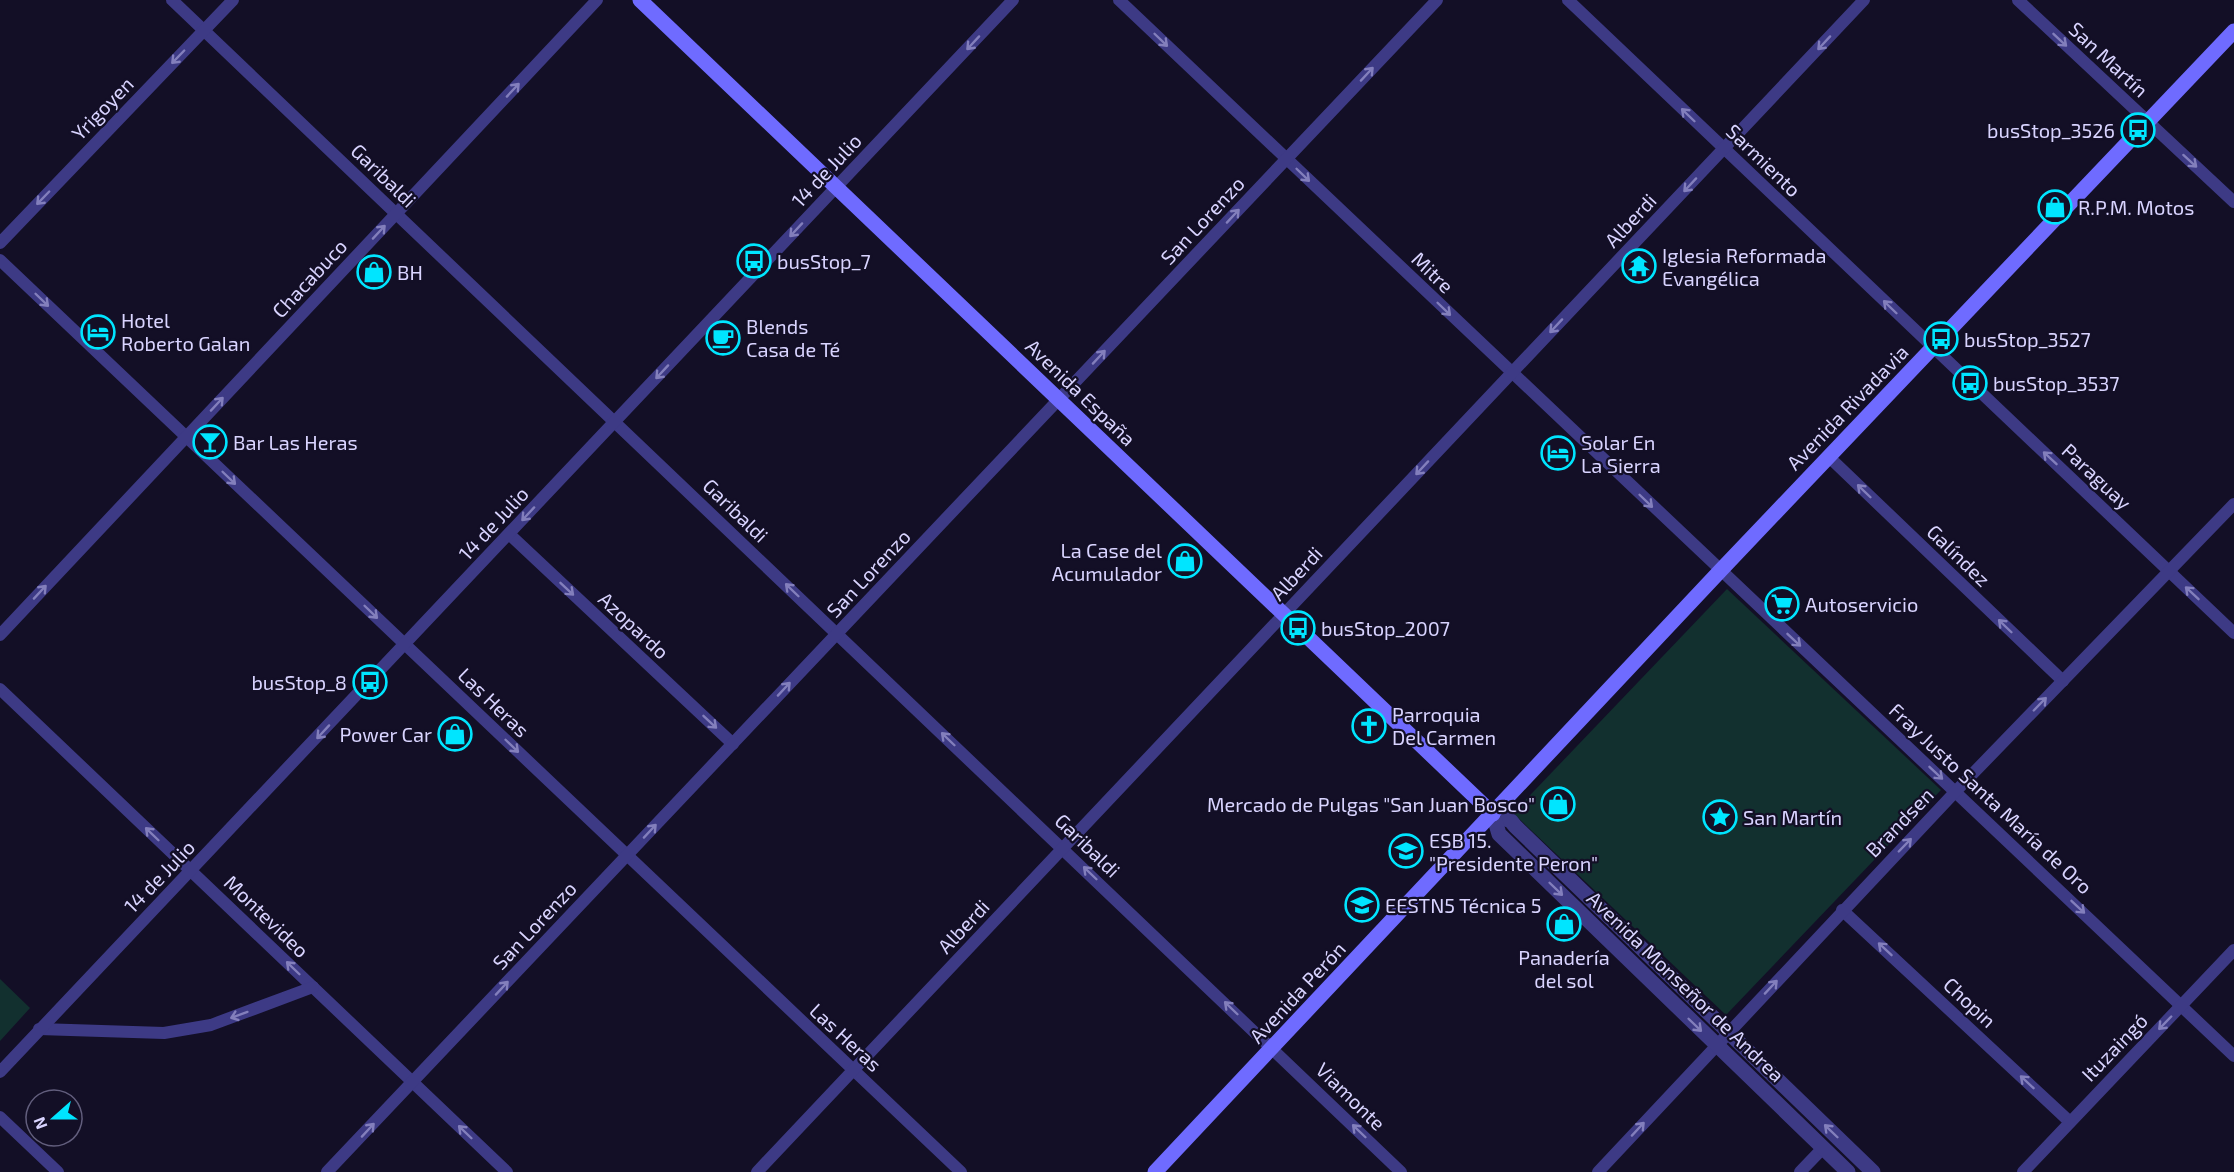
<svg xmlns="http://www.w3.org/2000/svg" width="2234" height="1172" font-family="'Exo 2',sans-serif">
<style>
.green{fill:#12302f}
.lines{fill:none;stroke-linecap:round;stroke-linejoin:round}
.minor{stroke:#3d3a85;stroke-width:12}
.tertiary{stroke:#3d3a85;stroke-width:15}
.secondary{stroke:#6f6bff;stroke-width:15}
.oneway{stroke:#837fbc}
.labels{text-anchor:middle;dominant-baseline:central;stroke-width:4.5;stroke-linejoin:round;paint-order:stroke}
.street-label{font-size:20px;fill:#d9d4ff;stroke:#130f26}
.poi-label{font-size:20px;fill:#d9d4ff;stroke:#130f26;text-anchor:start}
</style>
<rect width="100%" height="100%" fill="#130f26"/>
<g class="green">
<path d="M1727 589 1941 790 1726 1015 1513 813Z"/>
<path d="M0 979 30 1008 0 1041Z"/>
</g>
<g class="lines">
<g class="minor">
<path d="M172 0 1401 1172"/>
<path d="M1119 0 2234 1056"/>
<path d="M1568 0 2234 633"/>
<path d="M2018 0 2234 202"/>
<path d="M0 243 233 0"/>
<path d="M0 260 961 1172"/>
<path d="M1829 457 2063 681"/>
<path d="M509 534 733 744"/>
<path d="M0 635 597 0"/>
<path d="M0 689 507 1172"/>
<path d="M1842 910 2070 1122"/>
<path d="M39 1029 164 1033 211 1025 313 987"/>
<path d="M0 1072 1013 0"/>
<path d="M0 1117 58 1172"/>
<path d="M327 1172 1437 0"/>
<path d="M757 1172 1864 0"/>
<path d="M1598 1172 1956 791 2234 504"/>
<path d="M1800 1172 1823 1148"/>
<path d="M2023 1172 2234 950"/>
</g>
<g class="tertiary">
<path d="M1493 814 1511 821 1515 826 1873 1172"/>
<path d="M1493 814 1499 834 1848 1172"/>
</g>
<g class="secondary">
<path d="M640 0 1493 814"/>
<path d="M1155 1172 1720 571 2234 31"/>
</g>
</g>
<defs><path id="oneway-shaft" d="M-6 0H5M1.5-3L5.5 0L1.5 3" fill="none" stroke-width="1.6" stroke-linecap="round" stroke-linejoin="round" transform="scale(1.5)"/></defs>
<g class="oneway">
<use href="#oneway-shaft" transform="translate(1161 40) rotate(44)"/>
<use href="#oneway-shaft" transform="translate(2060 40) rotate(43)"/>
<use href="#oneway-shaft" transform="translate(973 43) rotate(133)"/>
<use href="#oneway-shaft" transform="translate(1824 43) rotate(133)"/>
<use href="#oneway-shaft" transform="translate(178 57) rotate(134)"/>
<use href="#oneway-shaft" transform="translate(1367 74) rotate(-47)"/>
<use href="#oneway-shaft" transform="translate(513 90) rotate(-47)"/>
<use href="#oneway-shaft" transform="translate(1688 115) rotate(-136)"/>
<use href="#oneway-shaft" transform="translate(2190 161) rotate(42)"/>
<use href="#oneway-shaft" transform="translate(1303 175) rotate(44)"/>
<use href="#oneway-shaft" transform="translate(1690 185) rotate(133)"/>
<use href="#oneway-shaft" transform="translate(43 198) rotate(134)"/>
<use href="#oneway-shaft" transform="translate(1233 216) rotate(-47)"/>
<use href="#oneway-shaft" transform="translate(796 230) rotate(133)"/>
<use href="#oneway-shaft" transform="translate(379 232) rotate(-47)"/>
<use href="#oneway-shaft" transform="translate(42 300) rotate(44)"/>
<use href="#oneway-shaft" transform="translate(1890 307) rotate(-136)"/>
<use href="#oneway-shaft" transform="translate(1444 309) rotate(44)"/>
<use href="#oneway-shaft" transform="translate(1556 326) rotate(133)"/>
<use href="#oneway-shaft" transform="translate(1099 357) rotate(-47)"/>
<use href="#oneway-shaft" transform="translate(662 372) rotate(133)"/>
<use href="#oneway-shaft" transform="translate(217 404) rotate(-47)"/>
<use href="#oneway-shaft" transform="translate(2050 458) rotate(-137)"/>
<use href="#oneway-shaft" transform="translate(1422 468) rotate(133)"/>
<use href="#oneway-shaft" transform="translate(229 478) rotate(44)"/>
<use href="#oneway-shaft" transform="translate(1864 491) rotate(-136)"/>
<use href="#oneway-shaft" transform="translate(1646 501) rotate(44)"/>
<use href="#oneway-shaft" transform="translate(528 514) rotate(133)"/>
<use href="#oneway-shaft" transform="translate(567 589) rotate(43)"/>
<use href="#oneway-shaft" transform="translate(792 590) rotate(-136)"/>
<use href="#oneway-shaft" transform="translate(40 592) rotate(-47)"/>
<use href="#oneway-shaft" transform="translate(2192 593) rotate(-137)"/>
<use href="#oneway-shaft" transform="translate(371 612) rotate(44)"/>
<use href="#oneway-shaft" transform="translate(2005 626) rotate(-136)"/>
<use href="#oneway-shaft" transform="translate(1794 640) rotate(43)"/>
<use href="#oneway-shaft" transform="translate(784 689) rotate(-47)"/>
<use href="#oneway-shaft" transform="translate(2040 704) rotate(-46)"/>
<use href="#oneway-shaft" transform="translate(710 722) rotate(43)"/>
<use href="#oneway-shaft" transform="translate(323 732) rotate(133)"/>
<use href="#oneway-shaft" transform="translate(948 739) rotate(-136)"/>
<use href="#oneway-shaft" transform="translate(512 746) rotate(44)"/>
<use href="#oneway-shaft" transform="translate(1936 773) rotate(43)"/>
<use href="#oneway-shaft" transform="translate(650 831) rotate(-47)"/>
<use href="#oneway-shaft" transform="translate(152 834) rotate(-136)"/>
<use href="#oneway-shaft" transform="translate(1905 845) rotate(-46)"/>
<use href="#oneway-shaft" transform="translate(1090 873) rotate(-136)"/>
<use href="#oneway-shaft" transform="translate(1556 889) rotate(44)"/>
<use href="#oneway-shaft" transform="translate(2078 907) rotate(43)"/>
<use href="#oneway-shaft" transform="translate(1885 949) rotate(-137)"/>
<use href="#oneway-shaft" transform="translate(293 968) rotate(-136)"/>
<use href="#oneway-shaft" transform="translate(1771 987) rotate(-47)"/>
<use href="#oneway-shaft" transform="translate(502 988) rotate(-47)"/>
<use href="#oneway-shaft" transform="translate(1231 1008) rotate(-136)"/>
<use href="#oneway-shaft" transform="translate(239 1015) rotate(160)"/>
<use href="#oneway-shaft" transform="translate(2165 1023) rotate(134)"/>
<use href="#oneway-shaft" transform="translate(1695 1025) rotate(44)"/>
<use href="#oneway-shaft" transform="translate(2027 1082) rotate(-137)"/>
<use href="#oneway-shaft" transform="translate(1638 1129) rotate(-47)"/>
<use href="#oneway-shaft" transform="translate(368 1130) rotate(-47)"/>
<use href="#oneway-shaft" transform="translate(1359 1131) rotate(-136)"/>
<use href="#oneway-shaft" transform="translate(1831 1131) rotate(-136)"/>
<use href="#oneway-shaft" transform="translate(465 1132) rotate(-136)"/>
</g>
<defs>
<symbol id="bus-ring" viewBox="-11 -11 22 22"><circle r="9.5" fill="#130f26" stroke="#00e5ff" stroke-width="1.5"/><path d="M-5-6H5V4H4V6H2V4H-2V6H-4V4H-5ZM-3.5-4V0h7V-4ZM-3.5 1.2v1.5H-2V1.2ZM2 1.2v1.5H3.5V1.2Z" fill="#00e5ff"/></symbol>
<symbol id="shop-ring" viewBox="-11 -11 22 22"><circle r="9.5" fill="#130f26" stroke="#00e5ff" stroke-width="1.5"/><path d="M-5-2.5h2.3a2.7 3.5 0 0 1 5.4 0H5L5.5 6h-11ZM-1.5-2.5h3a1.5 2.3 0 0 0-3 0Z" fill="#00e5ff"/></symbol>
<symbol id="temple-ring" viewBox="-11 -11 22 22"><circle r="9.5" fill="#130f26" stroke="#00e5ff" stroke-width="1.5"/><path d="M0-6L5-2H3V0L6.5 2.5H4V6H1.5V3h-3V6H-4V2.5H-6.5L-3 0V-2H-5Z" fill="#00e5ff"/></symbol>
<symbol id="hotel-ring" viewBox="-11 -11 22 22"><circle r="9.5" fill="#130f26" stroke="#00e5ff" stroke-width="1.5"/><path d="M-6-4.5h1.5V1H6V5H4.5V3h-9V5H-6ZM-4 0a1.8 1.8 0 1 1 3.6 0ZM.5 0V-2.5h3Q6-2.5 6 0Z" fill="#00e5ff"/></symbol>
<symbol id="cafe-ring" viewBox="-11 -11 22 22"><circle r="9.5" fill="#130f26" stroke="#00e5ff" stroke-width="1.5"/><path d="M-5.5-4.5H6V0H3Q3 3.5 0 3.5H-2.5Q-5.5 3.5-5.5 0ZM3-3.2v2h1.7v-2ZM-6 4.5H4V6H-6Z" fill="#00e5ff"/></symbol>
<symbol id="bar-ring" viewBox="-11 -11 22 22"><circle r="9.5" fill="#130f26" stroke="#00e5ff" stroke-width="1.5"/><path d="M-6-5H6L.8 .8V4.5H3.5V6h-7V4.5H-.8V.8Z" fill="#00e5ff"/></symbol>
<symbol id="supermarket-ring" viewBox="-11 -11 22 22"><circle r="9.5" fill="#130f26" stroke="#00e5ff" stroke-width="1.5"/><path d="M-6-5.5h2.5l.6 2H6L4.5 2H-2.5L-4.4-4H-6ZM-1.5 3.2a1.3 1.3 0 1 0 .1 0ZM3 3.2a1.3 1.3 0 1 0 .1 0Z" fill="#00e5ff"/></symbol>
<symbol id="church-ring" viewBox="-11 -11 22 22"><circle r="9.5" fill="#130f26" stroke="#00e5ff" stroke-width="1.5"/><path d="M-1.2-6h2.4v3.5h3.3v2.4h-3.3V6h-2.4V-.1h-3.3v-2.4h3.3Z" fill="#00e5ff"/></symbol>
<symbol id="sight-ring" viewBox="-11 -11 22 22"><circle r="9.5" fill="#130f26" stroke="#00e5ff" stroke-width="1.5"/><path d="M0-6L1.8-2.2L6-1.7L2.9 1.2L3.7 5.4L0 3.3L-3.7 5.4L-2.9 1.2L-6-1.7L-1.8-2.2Z" fill="#00e5ff"/></symbol>
<symbol id="school-ring" viewBox="-11 -11 22 22"><circle r="9.5" fill="#130f26" stroke="#00e5ff" stroke-width="1.5"/><path d="M0-5L7-2L0 1L-7-2ZM-4 1L0 2.5L4 1V4Q0 6-4 4Z" fill="#00e5ff"/></symbol>
</defs>
<g fill-rule="evenodd">
<use href="#bus-ring" x="2119" y="111" width="38" height="38"/>
<use href="#shop-ring" x="2036" y="188" width="38" height="38"/>
<use href="#bus-ring" x="735" y="242" width="38" height="38"/>
<use href="#temple-ring" x="1620" y="247" width="38" height="38"/>
<use href="#shop-ring" x="355" y="253" width="38" height="38"/>
<use href="#hotel-ring" x="79" y="313" width="38" height="38"/>
<use href="#cafe-ring" x="704" y="319" width="38" height="38"/>
<use href="#bus-ring" x="1922" y="320" width="38" height="38"/>
<use href="#bus-ring" x="1951" y="364" width="38" height="38"/>
<use href="#bar-ring" x="191" y="423" width="38" height="38"/>
<use href="#hotel-ring" x="1539" y="434" width="38" height="38"/>
<use href="#shop-ring" x="1166" y="542" width="38" height="38"/>
<use href="#supermarket-ring" x="1763" y="585" width="38" height="38"/>
<use href="#bus-ring" x="1279" y="609" width="38" height="38"/>
<use href="#bus-ring" x="351" y="663" width="38" height="38"/>
<use href="#church-ring" x="1350" y="707" width="38" height="38"/>
<use href="#shop-ring" x="436" y="715" width="38" height="38"/>
<use href="#shop-ring" x="1539" y="785" width="38" height="38"/>
<use href="#sight-ring" x="1701" y="798" width="38" height="38"/>
<use href="#school-ring" x="1387" y="832" width="38" height="38"/>
<use href="#school-ring" x="1343" y="886" width="38" height="38"/>
<use href="#shop-ring" x="1545" y="905" width="38" height="38"/>
</g>
<g class="labels">
<g class="street-label">
<text transform="translate(2109 59) rotate(43)">San Martín</text>
<text transform="translate(102 108) rotate(-46)">Yrigoyen</text>
<text transform="translate(1764 160) rotate(44)">Sarmiento</text>
<text transform="translate(826 170) rotate(-47)">14 de Julio</text>
<text transform="translate(384 175) rotate(44)">Garibaldi</text>
<text transform="translate(1202 220) rotate(-47)">San Lorenzo</text>
<text transform="translate(1630 220) rotate(-47)">Alberdi</text>
<text transform="translate(1433 272) rotate(44)">Mitre</text>
<text transform="translate(309 278) rotate(-47)">Chacabuco</text>
<text transform="translate(1081 392) rotate(44)">Avenida España</text>
<text transform="translate(1847 407) rotate(-46)">Avenida Rivadavia</text>
<text transform="translate(2097 476) rotate(43)">Paraguay</text>
<text transform="translate(736 510) rotate(44)">Garibaldi</text>
<text transform="translate(493 523) rotate(-47)">14 de Julio</text>
<text transform="translate(1959 555) rotate(44)">Galíndez</text>
<text transform="translate(868 573) rotate(-47)">San Lorenzo</text>
<text transform="translate(1296 573) rotate(-47)">Alberdi</text>
<text transform="translate(634 625) rotate(43)">Azopardo</text>
<text transform="translate(494 702) rotate(44)">Las Heras</text>
<text transform="translate(1991 798) rotate(43)">Fray Justo Santa María de Oro</text>
<text transform="translate(1899 822) rotate(-46)">Brandsen</text>
<text transform="translate(1088 845) rotate(44)">Garibaldi</text>
<text transform="translate(159 876) rotate(-46)">14 de Julio</text>
<text transform="translate(267 916) rotate(44)">Montevideo</text>
<text transform="translate(534 925) rotate(-47)">San Lorenzo</text>
<text transform="translate(963 926) rotate(-47)">Alberdi</text>
<text transform="translate(1686 986) rotate(44)">Avenida Monseñor de Andrea</text>
<text transform="translate(1297 992) rotate(-47)">Avenida Perón</text>
<text transform="translate(1970 1002) rotate(43)">Chopin</text>
<text transform="translate(846 1037) rotate(43)">Las Heras</text>
<text transform="translate(2114 1047) rotate(-46)">Ituzaingó</text>
<text transform="translate(1351 1096) rotate(44)">Viamonte</text>
</g>
<g class="poi-label">
<text x="2115" y="130" text-anchor="end">busStop_3526</text>
<text x="2078" y="207">R.P.M. Motos</text>
<text x="1662" y="255">Iglesia Reformada<tspan x="1662" dy="23">Evangélica</tspan></text>
<text x="777" y="261">busStop_7</text>
<text x="397" y="272">BH</text>
<text x="121" y="320">Hotel<tspan x="121" dy="23">Roberto Galan</tspan></text>
<text x="746" y="326">Blends<tspan x="746" dy="23">Casa de Té</tspan></text>
<text x="1964" y="339">busStop_3527</text>
<text x="1993" y="383">busStop_3537</text>
<text x="233" y="442">Bar Las Heras</text>
<text x="1581" y="442">Solar En<tspan x="1581" dy="23">La Sierra</tspan></text>
<text x="1162" y="550" text-anchor="end">La Case del<tspan x="1162" dy="23">Acumulador</tspan></text>
<text x="1805" y="604">Autoservicio</text>
<text x="1321" y="628">busStop_2007</text>
<text x="347" y="682" text-anchor="end">busStop_8</text>
<text x="1392" y="714">Parroquia<tspan x="1392" dy="23">Del Carmen</tspan></text>
<text x="432" y="734" text-anchor="end">Power Car</text>
<text x="1535" y="804" text-anchor="end">Mercado de Pulgas "San Juan Bosco"</text>
<text x="1743" y="817">San Martín</text>
<text x="1429" y="840">ESB 15.<tspan x="1429" dy="23">"Presidente Peron"</tspan></text>
<text x="1385" y="905">EESTN5 Técnica 5</text>
<text x="1564" y="957" text-anchor="middle">Panadería<tspan x="1564" dy="23">del sol</tspan></text>
</g>
</g>
<g transform="translate(54 1118) rotate(249)"><circle r="28" fill="#130f26" stroke="#625e7d" stroke-width="1.5"/>
<path d="M0-4.5L10 22L0 15L-10 22Z" fill="#00e5ff"/>
<text y="-9" font-size="16" font-weight="bold" text-anchor="middle" fill="#d9d4ff">N</text>
</g>
</svg>
